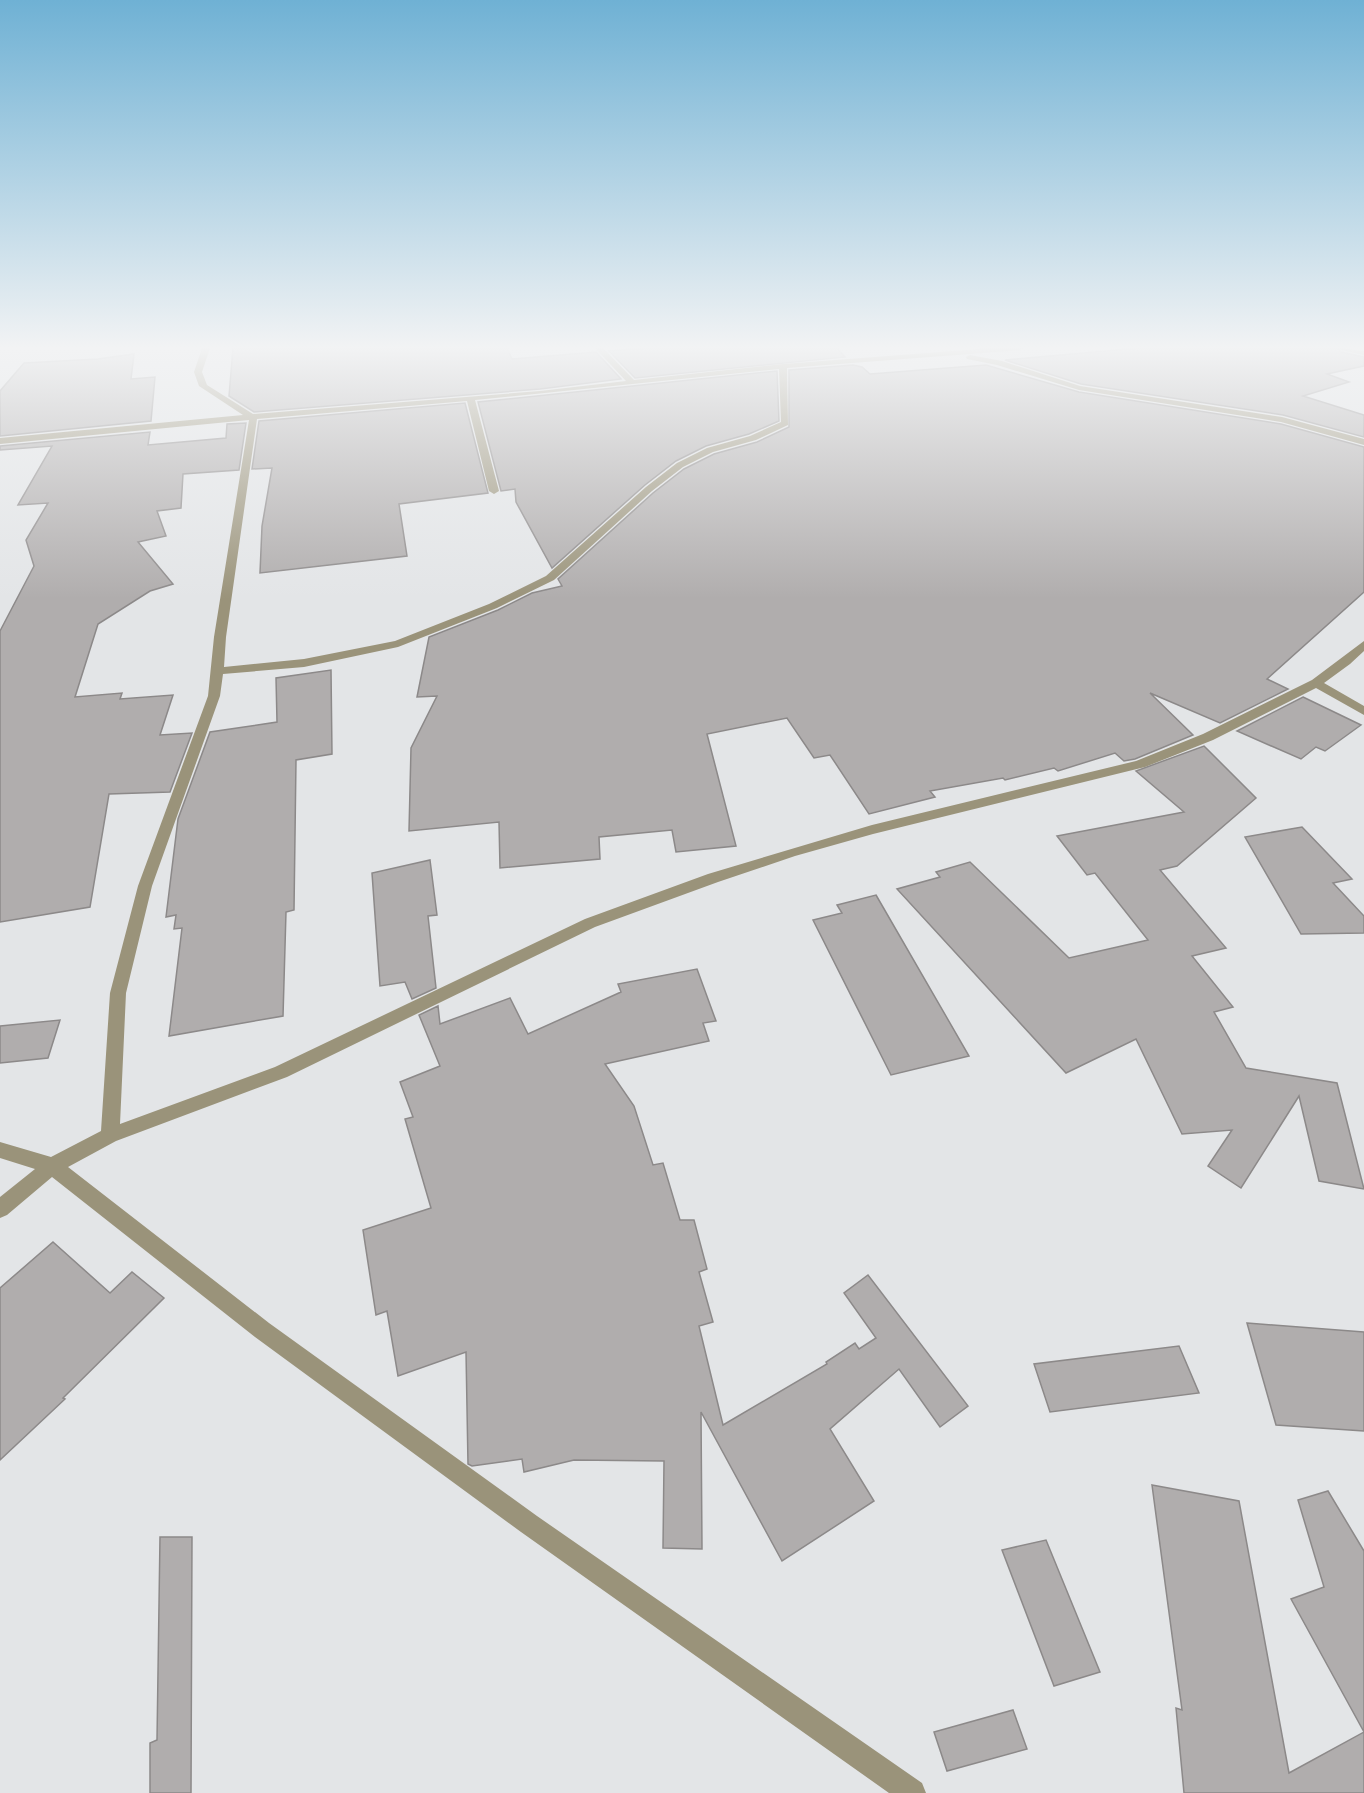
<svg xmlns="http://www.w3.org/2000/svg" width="1364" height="1793" font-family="'Times New Roman',serif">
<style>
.building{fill:#b0adad;stroke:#8c8989;stroke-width:1.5}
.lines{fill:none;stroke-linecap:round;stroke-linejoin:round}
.minor{fill:#9a937a;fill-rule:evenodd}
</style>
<rect width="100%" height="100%" fill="#e3e5e7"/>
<g class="building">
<path d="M233 348H507L512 359 596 352 621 379 540 389 254 412 229 396Z"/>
<path d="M648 348H837L845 357 635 378 609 351Z"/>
<path d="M1139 348H1338L1341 352 1364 357V366L1327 374 1349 382 1303 396 1364 415V437L1283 415 1081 384 1005 360Z"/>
<path d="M134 354 131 379 155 377 151 421 0 436V391L24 363 98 359Z"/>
<path d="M853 365 862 367 870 374 986 365 1079 392 1281 424 1364 447V592L1267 679 1288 689 1220 723 1150 693 1193 735 1135 759 1124 761 1115 753 1058 771 1054 768 1005 780 1003 778 930 791 935 797 869 814 830 755 814 758 787 718 707 734 736 846 676 852 672 830 599 837 600 859 500 868 499 822 409 831 411 748 437 696 417 697 429 637 498 610 532 593 562 586 558 579 653 493 684 469 714 454 757 442 789 427V370Z"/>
<path d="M777 371 779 421 749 434 706 446 676 461 645 485 552 568 516 502 515 489 501 491 478 402Z"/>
<path d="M465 403 488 493 399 504 407 556 260 573 262 526 272 468 252 469 259 421Z"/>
<path d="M246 423 239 470 183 474 181 508 157 511 166 536 138 542 173 584 150 591 98 624 75 697 122 693 120 699 173 695 160 735 192 733 170 792 109 794 90 907 0 922V631L34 566 26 540 48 503 18 505 52 446 0 450V446L150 432 148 445 226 438 227 424Z"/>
<path d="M331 670 332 754 296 760 294 910 286 912 283 1016 169 1036 182 928 174 929 176 915 166 917 178 819 210 732 277 722 276 678Z"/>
<path d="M1303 697 1361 725 1325 751 1316 747 1301 759 1237 731Z"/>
<path d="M1204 746 1256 798 1177 866 1160 870 1226 948 1192 956 1233 1007 1214 1012 1246 1068 1337 1083 1364 1189 1319 1181 1299 1096 1241 1188 1208 1166 1232 1130 1182 1134 1136 1039 1066 1073 897 889 940 877 936 872 970 862 1069 958 1148 940 1095 873 1087 875 1057 836 1184 812 1136 771Z"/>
<path d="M1302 827 1352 879 1333 883 1364 916V933L1301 934 1245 837Z"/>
<path d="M430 860 437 915 428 916 436 988 412 999 405 982 380 986 372 873Z"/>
<path d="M876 895 969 1056 891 1075 813 920 842 913 837 905Z"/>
<path d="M697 969 716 1021 703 1023 709 1041 605 1064 634 1106 653 1165 663 1163 680 1220H694L707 1269 699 1272 713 1322 699 1326 723 1425 827 1364 826 1362 855 1343 859 1349 876 1338 844 1293 868 1275 968 1406 940 1427 899 1369 830 1429 874 1501 782 1561 701 1412 702 1549 663 1548 664 1461 574 1460 524 1472 522 1459 472 1466 468 1464 466 1352 398 1376 387 1311 376 1315 363 1230 431 1208 405 1119 413 1117 400 1082 440 1066 419 1015 438 1006 440 1024 510 998 528 1034 621 992 618 984Z"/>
<path d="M60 1020 48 1058 0 1063V1026Z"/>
<path d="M53 1242 110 1293 132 1272 164 1298 63 1398 65 1399 0 1460V1288Z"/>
<path d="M1247 1323 1364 1332V1431L1276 1425Z"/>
<path d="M1179 1346 1199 1393 1050 1412 1034 1364Z"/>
<path d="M1152 1485 1239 1501 1289 1773 1364 1732V1793H1184L1176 1708 1182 1710Z"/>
<path d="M1328 1491 1364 1551V1732L1291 1599 1324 1587 1298 1500Z"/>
<path d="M160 1537H192L191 1793H150V1743L157 1740Z"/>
<path d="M1046 1540 1100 1672 1054 1686 1002 1550Z"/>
<path d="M1013 1710 1027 1749 947 1771 934 1732Z"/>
</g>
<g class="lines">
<g class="minor">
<path d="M202 348H210L202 372 207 385 253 414 540 391 626 381 595 348H603L634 380 783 364 992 348H1024L1020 350 787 368 788 425 756 440 713 452 683 467 652 491 554 580 497 608 398 647 304 667 223 674 220 696 152 886 126 993 120 1124 275 1067 585 919 708 874 872 825 1136 761 1203 734 1312 680 1364 641V651L1350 664 1324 683 1364 706V715L1316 688 1213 740 1145 767 873 834 795 856 718 882 595 927 287 1077 116 1141 68 1167 269 1323 537 1516 922 1783 926 1793H889L521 1532 255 1337 52 1177 7 1215 0 1218V1197L35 1169 0 1158V1142L51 1157 101 1131 110 993 138 886 208 696 214 637 249 420 0 444V438L243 415 199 386 194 372ZM779 369 781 422 750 436 707 448 677 463 646 487 546 576 489 604 395 641 304 659 224 667 226 637 257 419 467 401 489 491 494 494 499 491 475 400Z"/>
<path d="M1340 348 1364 351V355L1341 350Z"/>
<path d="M970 355 1002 361 1080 386 1282 417 1364 439V445L1281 422 1079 390 997 365 967 359 966 357Z"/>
</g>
</g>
<linearGradient id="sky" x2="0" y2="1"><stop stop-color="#6fb1d4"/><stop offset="0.58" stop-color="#f2f3f4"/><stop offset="1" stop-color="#f2f3f4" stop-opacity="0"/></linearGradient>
<rect width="1364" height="599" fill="url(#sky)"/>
</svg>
